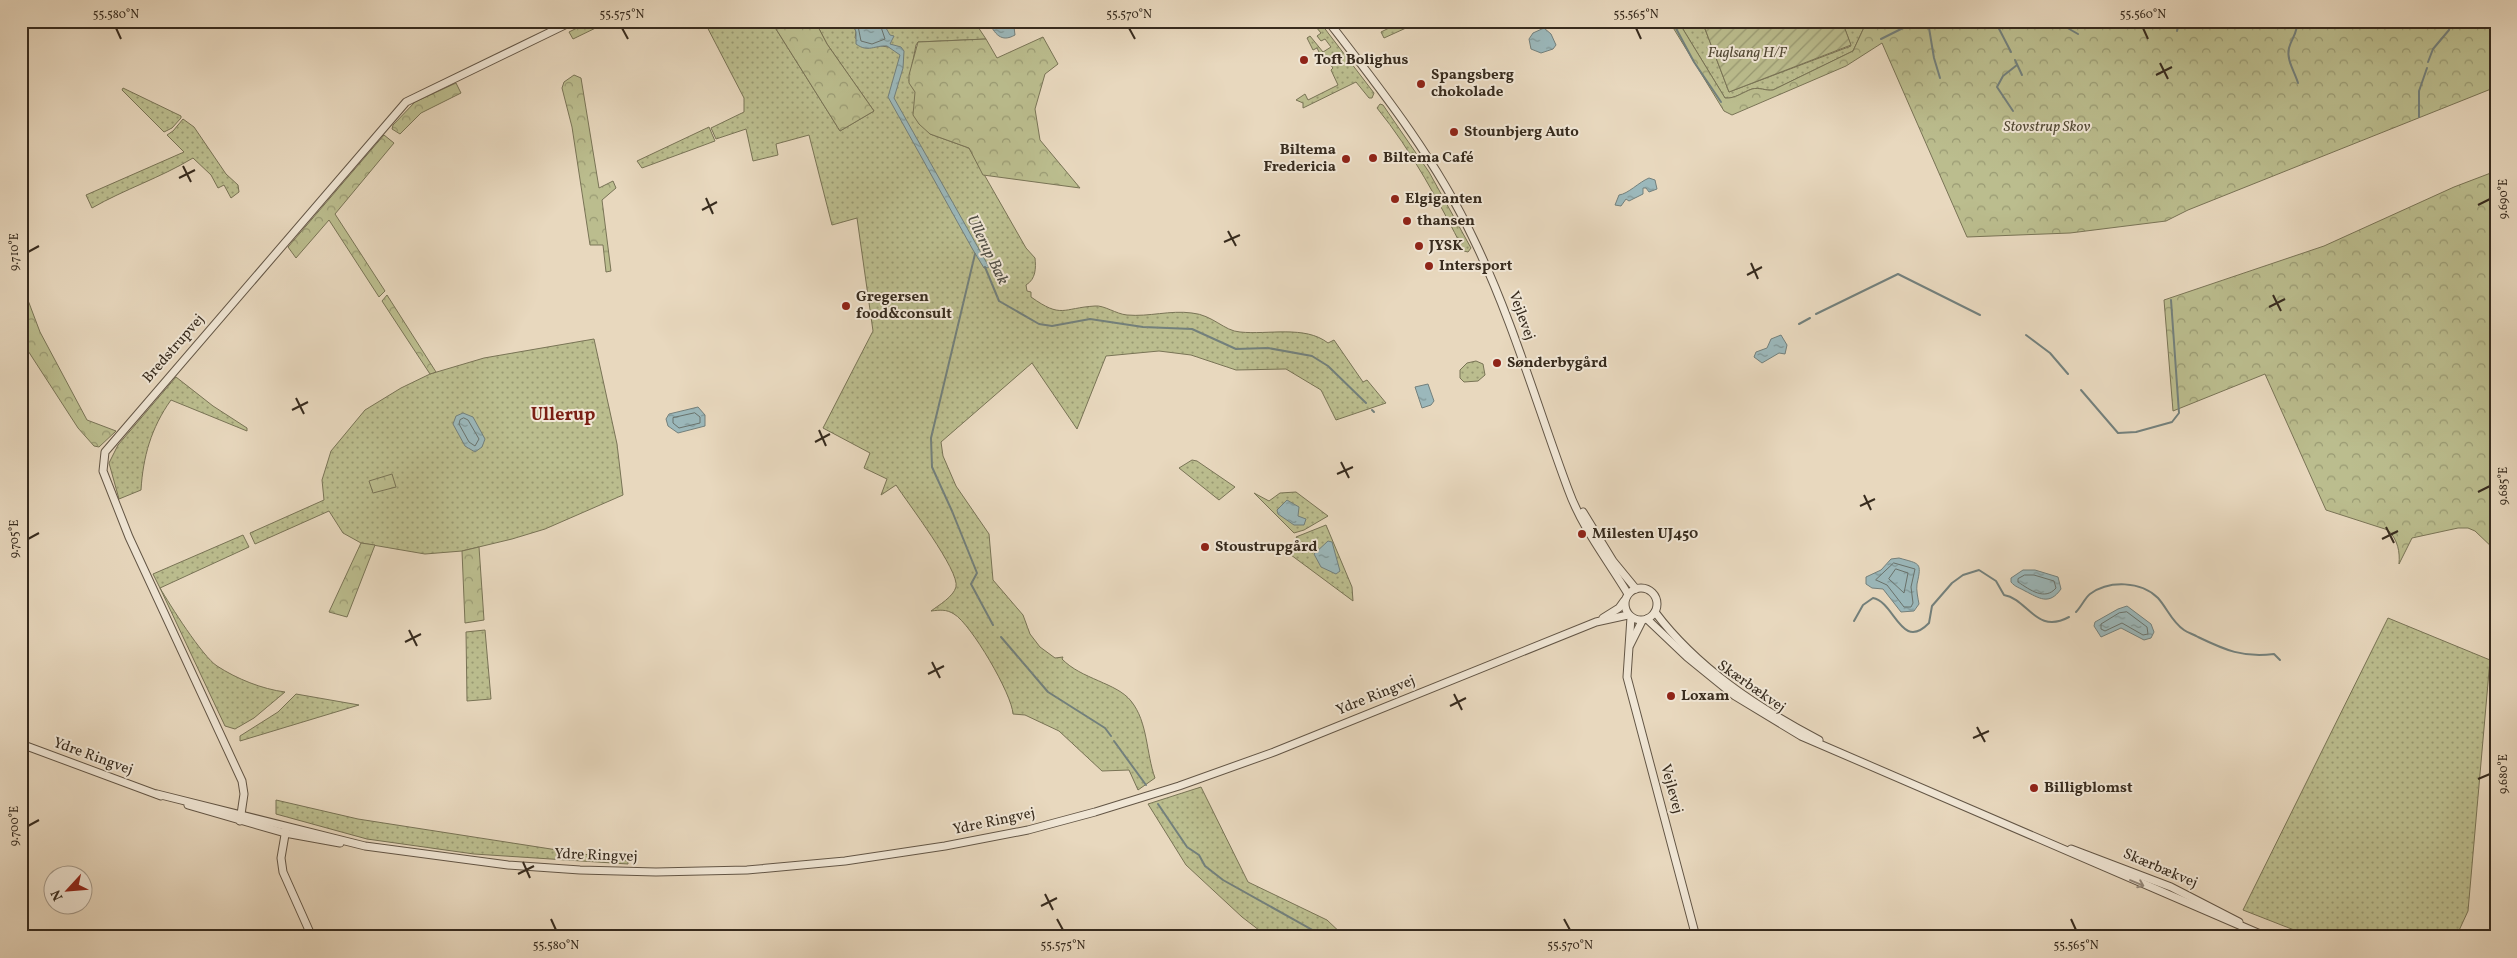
<svg xmlns="http://www.w3.org/2000/svg" width="2517" height="958" font-family="Vollkorn,serif">
<style>
.grass{fill:url(#grass-dots);stroke:#797456}
.forest{fill:url(#forest-crowns);stroke:#797456}
.garden{fill:url(#garden-furrows);stroke:#797456}
.water{fill:url(#water-ripples);stroke:#73807c}
.lines{fill:none;stroke-linecap:round;stroke-linejoin:round}
.shore{stroke:#69726c;stroke-width:1}
.stream{stroke:#73807c;stroke-width:2}
.minor-casing{stroke:#635646;stroke-width:9}
.minor{stroke:#f0e6d5;stroke-width:7}
.oneway{stroke:#94887a}
.ticks{fill:none;stroke:#372b1e;stroke-width:2}
.poi-dot{fill:#8f2418;stroke:#f0e6d5;stroke-width:2}
.labels{text-anchor:middle;dominant-baseline:central;stroke-width:4;stroke-linejoin:round;paint-order:stroke}
.park-label{font-size:15px;font-style:italic;fill:#514834;stroke:#f0e6d5}
.poi-label{font-size:15px;font-weight:bold;fill:#372b1e;stroke:#f0e6d5;text-anchor:start}
.street-label{font-size:15px;fill:#372b1e;stroke:#f0e6d5}
.water-label{font-size:16px;font-style:italic;fill:#504e45;stroke:#f0e6d5}
.quarter-label{font-size:18px;font-weight:bold;fill:#7a1f14;stroke:#f0e6d5}
.neatline{fill:none;stroke:#372b1e;stroke-width:2}
.ticks-label{font-size:12px;text-anchor:middle;fill:#372b1e}
</style>
<defs>
<pattern id="grass-dots" width="8" height="8" patternUnits="userSpaceOnUse" patternTransform="scale(1.25)"><rect width="8" height="8" fill="#bbbd8e"/><path d="M2 2h.1M6 6h.1" fill="none" stroke="#999a73" stroke-width="1.8" stroke-linecap="round"/></pattern>
<pattern id="forest-crowns" width="20" height="18" patternUnits="userSpaceOnUse" patternTransform="scale(1.25)"><rect width="20" height="18" fill="#bbbd8e"/><path d="M2 6a3 3 0 1 1 6 0M12 15a3 3 0 1 1 6 0" fill="none" stroke="#999a73"/></pattern>
<pattern id="garden-furrows" width="10" height="10" patternUnits="userSpaceOnUse" patternTransform="scale(1.25)"><rect width="10" height="10" fill="#bbbd8e"/><path d="M-1 1l2-2M0 10L10 0M9 11l2-2" fill="none" stroke="#999a73"/></pattern>
<pattern id="water-ripples" width="26" height="14" patternUnits="userSpaceOnUse" patternTransform="scale(1.25)"><rect width="26" height="14" fill="#9bb8bb"/><path d="M2 4q2-2 4 0t4 0M15 11q2-2 4 0t4 0" fill="none" stroke="#7f9697"/></pattern>
</defs>
<rect width="100%" height="100%" fill="#e8d8be"/>
<filter id="stains"><feTurbulence type="fractalNoise" baseFrequency=".004" numOctaves="4"/><feColorMatrix values="0 0 0 0 .2 0 0 0 0 .09 0 0 0 0 .02 0 0 0 .5 -.17"/></filter>
<radialGradient id="worn" r=".72"><stop offset=".6" stop-color="#630" stop-opacity="0"/><stop offset="1" stop-color="#630" stop-opacity=".3"/></radialGradient>
<g class="grass">
<path d="M704 21H771L840 131 874 111 827 44 815 21H852L856 32 855 38 879 46 890 47 884 27 877 21H900L903 23 974 21 986 39 918 42 916 45 909 81 915 90 930 134 969 148 1026 248 1035 258C1036 268 1036 279 1026 285L1027 291 1031 292V297C1062 319 1062 308 1095 306 1104 305 1116 314 1127 315 1149 317 1170 310 1192 313 1213 315 1224 331 1240 332 1268 335 1305 325 1328 343L1334 340 1363 382 1367 380 1386 403 1336 420 1321 390 1286 369 1236 370 1191 355 1159 351 1106 356 1077 429 1032 363 941 442 943 456 956 486 989 534 993 580 1023 615 1030 634 1040 647 1055 658 1063 657 1062 659C1081 679 1117 683 1131 701 1148 722 1146 753 1155 778L1138 790 1129 770 1102 771 1059 731 1025 715 1013 714C1012 694 971 624 954 614 946 609 940 610 931 611 939 605 953 597 956 587 960 571 907 502 896 485L881 495 887 479 864 468 870 453 823 428 873 331 857 218 832 225 809 135 776 144 778 155 753 161 746 129 716 139 711 128 744 112V98Z"/>
<path d="M1311 21H1319L1374 93 1372 98H1369L1356 82 1303 108V103L1296 100 1305 94 1308 100 1338 85 1331 70 1333 68 1329 63 1326 66 1317 48 1313 50 1307 38 1310 36 1323 52 1331 47 1325 39 1321 41 1317 36 1321 33Z"/>
<path d="M1403 21H1423L1425 24 1419 27 1417 23 1384 38 1381 32Z"/>
<path d="M1678 21H1702L1729 92 1851 46 1842 21H1867L1853 51 1773 90C1766 91 1759 87 1752 89 1743 92 1735 99 1725 98Z"/>
<path d="M123 88 181 116V118L172 128 164 132 122 90Z"/>
<path d="M1380 104 1383 105 1429 172 1471 248 1468 252 1464 251C1439 202 1412 151 1377 108Z"/>
<path d="M183 119 194 127 226 174 238 185 239 192 231 198 224 185 218 188 211 175 193 158C160 178 125 189 92 208L86 195 184 152 167 135 173 131Z"/>
<path d="M709 127 715 141 642 168 637 161Z"/>
<path d="M594 339 617 444 623 495 545 529 512 539 462 551 425 554 361 543 343 533 329 511 255 544 250 533 324 500 322 480 331 451 365 410 401 388 430 374 484 358Z"/>
<path d="M1476 361 1483 364 1485 375 1478 381 1464 382 1460 378V370L1467 363Z"/>
<path d="M176 377 213 406 247 428V431L171 400C151 428 143 457 141 490L119 499 109 463 118 445Z"/>
<path d="M1192 460 1197 461 1235 487 1219 500 1179 468Z"/>
<path d="M1296 492 1328 516 1304 530 1294 533 1254 493 1269 501 1280 493Z"/>
<path d="M1326 525 1352 587 1353 601 1291 555 1302 546 1296 537Z"/>
<path d="M243 535 249 547 160 588C170 605 202 656 217 666 237 679 262 689 285 692L254 718 235 729 225 726 160 588 153 574Z"/>
<path d="M2388 618 2490 660 2468 911 2456 937H2312L2243 910Z"/>
<path d="M485 630 491 699 467 701 466 632Z"/>
<path d="M296 694 359 705 240 741V736L278 712Z"/>
<path d="M1201 787 1248 882 1327 920 1345 937H1268L1242 917 1186 865 1148 804Z"/>
<path d="M276 800 358 819 628 861V864L474 854 367 839 276 814Z"/>
</g>
<g class="forest">
<path d="M591 21H610L573 39 569 32Z"/>
<path d="M771 21H815L827 44 874 111 840 131Z"/>
<path d="M900 21H965C952 29 913 29 900 21Z"/>
<path d="M1669 21H1678L1725 98C1735 99 1743 92 1752 89 1759 87 1766 91 1773 90L1853 51 1867 21H2496V87L2188 210 2166 221 2070 233 1967 237 1882 43 1846 66 1732 115 1724 111Z"/>
<path d="M1043 37 1058 64 1045 74 1035 109 1040 140 1080 188 983 175 969 148 930 134 919 124 913 115 915 92 909 83V75L918 42 986 39 997 58Z"/>
<path d="M574 75 581 78 599 188 613 181 616 188 602 200 611 271 606 272 603 245H590L572 127 562 88 564 82Z"/>
<path d="M456 83 461 93 421 113 400 134 392 129 393 125 415 102Z"/>
<path d="M384 135 394 143 335 214 385 291 379 297 329 220 296 258 288 247Z"/>
<path d="M2496 171V551L2475 531 2468 528H2458L2412 538 2399 564C2400 552 2398 540 2388 530L2326 510 2265 374 2173 411 2164 300 2324 246 2454 187Z"/>
<path d="M21 262 23 287 40 332 87 420 116 431 99 447 94 446 78 428 21 340Z"/>
<path d="M387 295 436 372 430 374 382 301Z"/>
<path d="M392 474 396 487 373 493 369 481Z"/>
<path d="M361 543 375 545 347 617 329 612Z"/>
<path d="M479 547 484 620 465 623 462 551Z"/>
</g>
<path class="garden" d="M1702 21H1842L1851 45 1729 92Z"/>
<g class="water">
<path d="M852 21H882L890 35 894 36 890 44 901 47 904 51 903 68 894 98 989 267 984 268 973 250 888 97 900 55 887 46C875 45 868 53 856 44V32Z"/>
<path d="M988 21H1004L1014 27 1015 35C1001 43 995 34 988 21Z"/>
<path d="M1544 28 1551 34 1556 45 1553 49 1541 53 1531 49 1529 39 1533 33Z"/>
<path d="M1649 178 1655 180 1657 189 1649 192 1646 188H1643V194L1629 201 1626 199 1621 206 1615 205 1619 195C1628 194 1639 182 1649 178Z"/>
<path d="M1781 335 1787 345 1785 354 1779 353 1762 363 1754 357 1756 352 1767 348 1771 339Z"/>
<path d="M1428 384 1434 401 1431 405 1422 408 1415 387Z"/>
<path d="M698 407 705 415V426L678 433 668 426 666 419 669 414Z"/>
<path d="M463 413 473 417 485 439 482 447 475 452 465 446 453 424 456 416Z"/>
<path d="M1287 500 1299 507 1298 516 1306 519 1304 525H1294L1278 514 1277 510Z"/>
<path d="M1328 541 1332 542 1340 571 1336 574 1321 567 1314 554Z"/>
<path d="M1899 558C1920 564 1922 562 1917 584 1916 590 1918 598 1919 604L1914 611 1901 612 1883 589 1872 588 1866 584V577L1881 570 1891 559Z"/>
<path d="M2023 570H2035L2058 577 2061 589C2049 606 2039 598 2025 591 2020 588 2015 587 2011 582V578Z"/>
<path d="M2127 606 2151 624 2154 632 2151 638 2144 640 2121 628 2101 637 2094 626 2095 622 2118 609Z"/>
</g>
<g class="lines">
<g class="shore">
<path d="M857 21 861 41 872 44 885 39 879 21"/>
<path d="M695 413 700 417V423L679 428 673 423V418Z"/>
<path d="M464 418 468 420 479 439 475 446 469 442 459 424 460 420Z"/>
<path d="M1894 563 1915 569 1911 587 1913 603 1911 607H1904L1887 585 1876 580Z"/>
<path d="M1896 569 1908 573 1904 593 1889 579Z"/>
<path d="M2025 575H2034L2054 581 2056 588C2045 601 2030 590 2018 582V579Z"/>
<path d="M2127 612 2147 627 2148 634 2143 635 2122 623 2105 631 2101 629V624L2119 613Z"/>
</g>
<g class="stream">
<path d="M1672 21 1694 62 1721 102"/>
<path d="M1924 21H1932"/>
<path d="M1995 21 2011 52"/>
<path d="M2062 21 2064 26 2078 34"/>
<path d="M2297 21C2298 33 2292 37 2289 48 2286 60 2295 72 2298 83"/>
<path d="M1928 22 1934 58 1940 78"/>
<path d="M1873 25 1875 21"/>
<path d="M2177 31 2179 21"/>
<path d="M1881 39 1917 21"/>
<path d="M2015 60 2022 75"/>
<path d="M2428 62 2433 49 2449 30 2451 21"/>
<path d="M2013 111 1997 87 2003 76 2017 65"/>
<path d="M2419 117V91L2427 68"/>
<path d="M975 254 931 438 932 467 952 511 977 573 971 584 993 625"/>
<path d="M985 267 999 301 1039 324 1052 326 1090 319 1143 327 1192 329 1236 349 1268 348 1312 356 1328 366 1366 403"/>
<path d="M1816 314 1898 274 1980 315"/>
<path d="M1799 324 1810 318"/>
<path d="M2026 335 2050 353 2068 374"/>
<path d="M2081 390 2118 433 2136 432 2172 422 2179 413 2171 300"/>
<path d="M1372 410 1374 412"/>
<path d="M2076 612C2081 607 2085 598 2090 594 2109 580 2141 581 2158 598 2167 608 2172 622 2184 630 2188 633 2193 634 2198 637 2225 650 2243 658 2274 654L2280 660"/>
<path d="M1854 621 1863 605 1873 598C1895 602 1901 652 1929 623L1932 606 1952 583 1963 575 1979 570 1996 581 2004 595C2028 599 2036 635 2069 617"/>
<path d="M1001 637 1048 692 1105 728 1111 736"/>
<path d="M1114 741 1146 785"/>
<path d="M1158 804 1187 847 1199 855 1205 866 1223 880 1325 937"/>
</g>
<defs>
<g id="minor">
<path d="M1328 21C1382 91 1435 158 1473 238 1512 318 1537 406 1568 489 1582 528 1607 559 1628 594"/>
<path d="M1583 512 1613 561 1636 589"/>
<circle cx="1641" cy="604" r="16"/>
<path d="M1655 612C1697 668 1758 708 1819 740"/>
<path d="M1631 617 1627 677 1696 937"/>
<path d="M1603 618 1619 608 1624 601"/>
<path d="M1647 619 1687 657 1735 696 1801 736 2267 937"/>
<path d="M1630 645 1642 621"/>
<path d="M21 744 161 796"/>
<path d="M157 794 365 846 508 865 580 870 656 872 747 870 845 861 945 846 1028 830 1095 812 1179 786 1274 752 1596 622 1628 615"/>
<path d="M188 805 285 833 340 843"/>
<path d="M240 821 244 794 242 781 129 537 103 471 105 452 406 102 573 21"/>
<path d="M286 829 281 858 283 872 312 937"/>
<path d="M2071 849 2171 887 2239 922"/>
</g>
</defs>
<use href="#minor" class="minor-casing"/>
<use href="#minor" class="minor"/>
</g>
<defs><path id="oneway-shaft" d="M-6 0H5M1.5-3L5.5 0L1.5 3" fill="none" stroke-width="1.6" stroke-linecap="round" stroke-linejoin="round" transform="scale(1.25)"/></defs>
<use class="oneway" href="#oneway-shaft" transform="translate(2137 883) rotate(23)"/>
<path class="ticks" d="M116 28 121 39M622 28 628 39M1129 28 1135 39M1636 28 1641 39M2143 28 2148 39M2160 63 2168 79M2156 75 2172 67M183 166 191 182M179 178 195 170M706 198 713 214M2478 205 2490 199M702 210 717 202M1228 231 1236 246M1224 242 1240 235M28 252 39 246M1751 263 1758 279M1747 275 1762 267M2273 295 2281 311M2269 307 2285 299M296 398 304 414M292 410 308 402M819 430 826 446M815 442 830 434M1341 462 1349 478M1337 474 1353 467M2478 492 2490 486M1864 495 1871 510M1860 506 1875 499M2386 527 2394 543M28 539 39 533M2382 539 2398 531M409 630 417 646M405 642 421 634M932 662 940 678M928 674 944 666M1454 694 1462 710M1450 706 1466 698M1977 727 1985 742M1973 738 1989 731M2478 779 2490 774M28 826 39 820M523 862 530 878M518 874 534 866M1045 894 1053 910M1041 906 1057 898M551 919 556 930M1057 919 1063 930M1564 919 1570 930M2071 919 2076 930"/>
<g class="poi-dot">
<circle cx="1304" cy="60" r="5"/>
<circle cx="1421" cy="84" r="5"/>
<circle cx="1454" cy="132" r="5"/>
<circle cx="1373" cy="158" r="5"/>
<circle cx="1346" cy="159" r="5"/>
<circle cx="1395" cy="199" r="5"/>
<circle cx="1407" cy="221" r="5"/>
<circle cx="1419" cy="246" r="5"/>
<circle cx="1429" cy="266" r="5"/>
<circle cx="846" cy="306" r="5"/>
<circle cx="1497" cy="363" r="5"/>
<circle cx="1582" cy="534" r="5"/>
<circle cx="1205" cy="547" r="5"/>
<circle cx="1671" cy="696" r="5"/>
<circle cx="2034" cy="788" r="5"/>
</g>
<g class="labels">
<g class="park-label">
<text x="1747" y="53">Fuglsang H/F</text>
<text x="2047" y="127">Stovstrup Skov</text>
</g>
<g class="poi-label">
<text x="1314" y="60">Toft Bolighus</text>
<text x="1431" y="75">Spangsberg<tspan x="1431" dy="17">chokolade</tspan></text>
<text x="1464" y="132">Stounbjerg Auto</text>
<text x="1336" y="150" text-anchor="end">Biltema<tspan x="1336" dy="17">Fredericia</tspan></text>
<text x="1383" y="158">Biltema Café</text>
<text x="1405" y="199">Elgiganten</text>
<text x="1417" y="221">thansen</text>
<text x="1429" y="246">JYSK</text>
<text x="1439" y="266">Intersport</text>
<text x="856" y="297">Gregersen<tspan x="856" dy="17">food&amp;consult</tspan></text>
<text x="1507" y="363">Sønderbygård</text>
<text x="1592" y="534">Milesten UJ450</text>
<text x="1215" y="547">Stoustrupgård</text>
<text x="1681" y="696">Loxam</text>
<text x="2044" y="788">Billigblomst</text>
</g>
<g class="street-label">
<text transform="translate(1521 316) rotate(70)">Vejlevej</text>
<text transform="translate(174 349) rotate(-49)">Bredstrupvej</text>
<text transform="translate(1751 687) rotate(35)">Skærbækvej</text>
<text transform="translate(1376 696) rotate(-22)">Ydre Ringvej</text>
<text transform="translate(93 757) rotate(20)">Ydre Ringvej</text>
<text transform="translate(1671 789) rotate(75)">Vejlevej</text>
<text transform="translate(994 822) rotate(-12)">Ydre Ringvej</text>
<text transform="translate(596 856) rotate(2)">Ydre Ringvej</text>
<text transform="translate(2160 869) rotate(23)">Skærbækvej</text>
</g>
<g class="water-label">
<text transform="translate(987 250) rotate(64)">Ullerup Bæk</text>
</g>
<g class="quarter-label">
<text x="563" y="415">Ullerup</text>
</g>
</g>
<rect width="2517" height="958" fill="none" stroke="#e8d8be" stroke-width="55"/>
<g transform="translate(68 890) rotate(244)"><circle r="24" fill="#f0e6d5" stroke="#a69b8c"/>
<path d="M0-4L9 19L0 12L-9 19Z" fill="#8f2418"/>
<text y="-8" font-size="14" font-weight="bold" text-anchor="middle" fill="#372b1e">N</text>
</g>
<rect x="28" y="28" width="2462" height="902" class="neatline"/>
<g class="ticks-label">
<text x="116" y="18">55.580°N</text>
<text x="622" y="18">55.575°N</text>
<text x="1129" y="18">55.570°N</text>
<text x="1636" y="18">55.565°N</text>
<text x="2143" y="18">55.560°N</text>
<text transform="translate(2503 199) rotate(-90)" y="4">9.690°E</text>
<text transform="translate(14 252) rotate(-90)" y="4">9.710°E</text>
<text transform="translate(2503 486) rotate(-90)" y="4">9.685°E</text>
<text transform="translate(14 539) rotate(-90)" y="4">9.705°E</text>
<text transform="translate(2503 774) rotate(-90)" y="4">9.680°E</text>
<text transform="translate(14 826) rotate(-90)" y="4">9.700°E</text>
<text x="556" y="949">55.580°N</text>
<text x="1063" y="949">55.575°N</text>
<text x="1570" y="949">55.570°N</text>
<text x="2076" y="949">55.565°N</text>
</g>
<rect width="100%" height="100%" filter="url(#stains)"/>
<rect width="100%" height="100%" fill="url(#worn)"/>
</svg>
